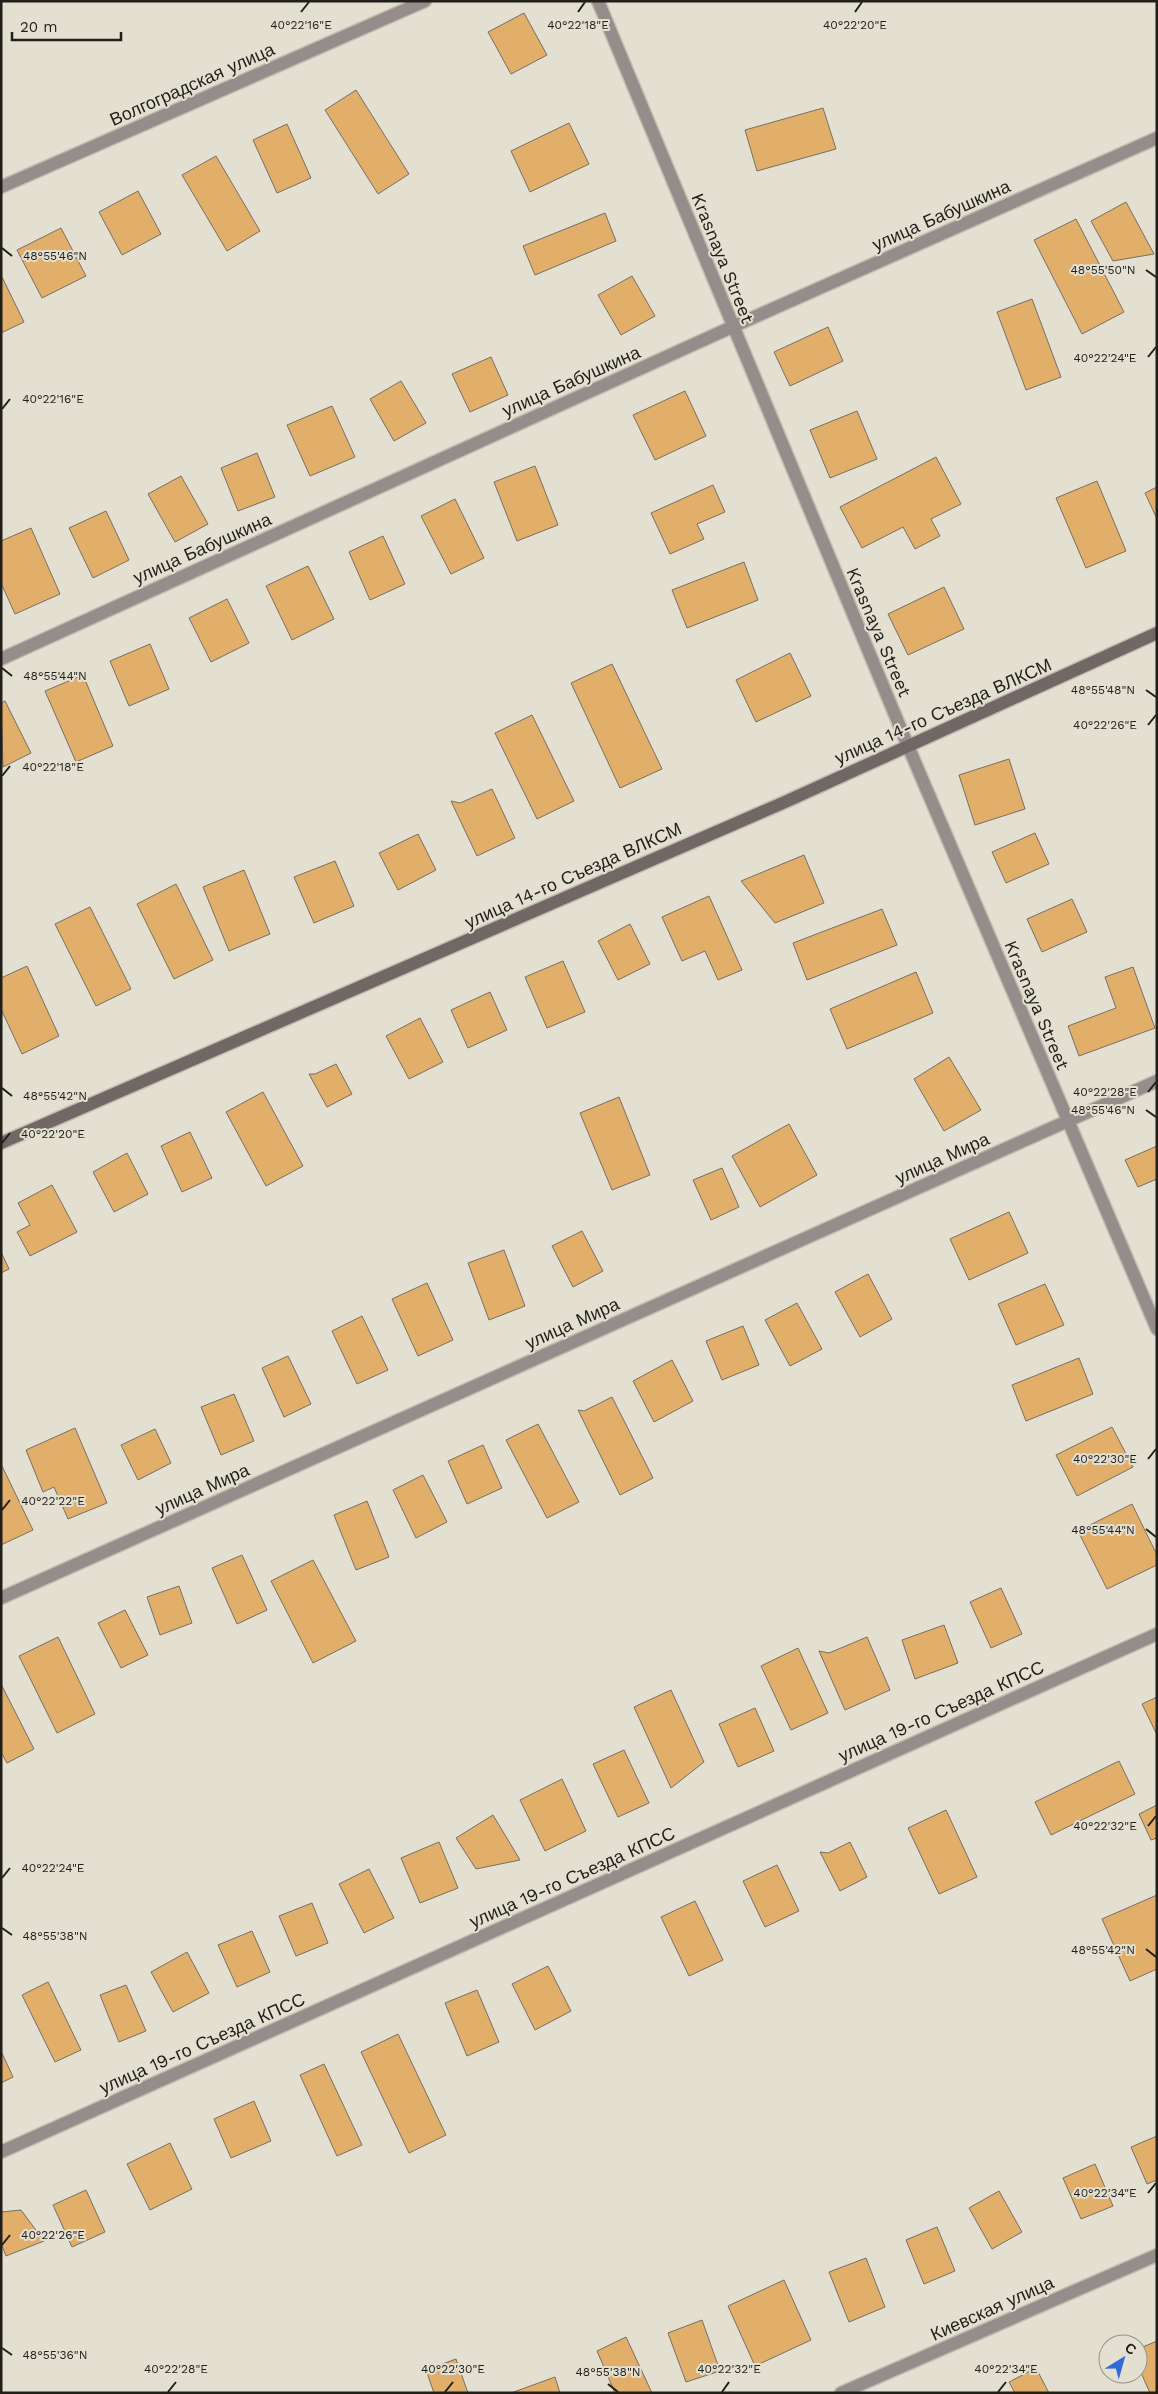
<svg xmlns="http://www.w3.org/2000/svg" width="1158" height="2394" font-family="'Work Sans',sans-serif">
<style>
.building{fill:#e1af69;stroke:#776f64}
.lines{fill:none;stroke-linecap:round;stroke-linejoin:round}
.street-casing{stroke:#c0bcb0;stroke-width:15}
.secondary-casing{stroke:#c0bcb0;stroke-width:15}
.street{stroke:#958d8c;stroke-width:12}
.secondary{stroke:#716765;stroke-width:12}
.ticks{fill:none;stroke:#211f1a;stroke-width:2}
.labels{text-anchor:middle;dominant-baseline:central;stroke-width:4;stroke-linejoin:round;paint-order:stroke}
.street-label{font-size:18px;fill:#211f1a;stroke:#e3dfd1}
.ticks-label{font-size:12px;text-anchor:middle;fill:#211f1a;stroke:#e3dfd1;stroke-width:4;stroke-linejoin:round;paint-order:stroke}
</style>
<rect width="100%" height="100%" fill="#e3dfd1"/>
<g class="building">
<path d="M524 13 547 55 511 74 488 32Z"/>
<path d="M356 90 409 174 378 194 325 110Z"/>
<path d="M823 108 836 149 757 171 745 130Z"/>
<path d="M569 123 589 164 530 192 511 151Z"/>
<path d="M287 124 311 178 277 193 253 140Z"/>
<path d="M216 156 260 231 227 251 182 175Z"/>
<path d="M138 191 161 234 122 255 99 212Z"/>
<path d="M1126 202 1154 254 1113 261 1091 221Z"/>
<path d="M605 213 616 241 535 275 523 246Z"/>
<path d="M1076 219 1124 312 1082 334 1034 240Z"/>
<path d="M61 228 86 276 42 298 17 250Z"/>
<path d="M1 275 24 322 1 333Z"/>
<path d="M632 276 655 316 621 335 598 295Z"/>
<path d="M1032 299 1061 377 1026 390 997 312Z"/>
<path d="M828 327 843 361 790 386 774 352Z"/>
<path d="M491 357 508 395 470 412 452 374Z"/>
<path d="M401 381 426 423 394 441 370 399Z"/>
<path d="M685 391 706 436 655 460 633 415Z"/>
<path d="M332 406 355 457 310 476 287 425Z"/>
<path d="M857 411 877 459 830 478 810 430Z"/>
<path d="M257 453 275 497 238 511 221 468Z"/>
<path d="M936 457 961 504 931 519 940 536 915 549 903 527 862 548 840 507Z"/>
<path d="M535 466 558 525 517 541 494 482Z"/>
<path d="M181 476 208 524 175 542 148 494Z"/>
<path d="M1097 481 1126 551 1086 568 1056 498Z"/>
<path d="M713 485 725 512 697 524 704 539 670 554 651 513Z"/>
<path d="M1157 487V519L1145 493Z"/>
<path d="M455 499 484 558 451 574 421 516Z"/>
<path d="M106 511 129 560 93 578 69 528Z"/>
<path d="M31 528 60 594 15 614 1 583V541Z"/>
<path d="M383 536 405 584 370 600 349 552Z"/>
<path d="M744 562 758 600 687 628 672 590Z"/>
<path d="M308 566 334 619 292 640 266 586Z"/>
<path d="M944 587 964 629 908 655 888 614Z"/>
<path d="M227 599 249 643 211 662 189 618Z"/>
<path d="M150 644 169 689 129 706 110 661Z"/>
<path d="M790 653 811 696 756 722 736 680Z"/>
<path d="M612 664 662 769 620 788 571 683Z"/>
<path d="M83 675 113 746 76 762 45 691Z"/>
<path d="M5 701 31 753 3 767 1 703Z"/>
<path d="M532 715 574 801 537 819 495 733Z"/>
<path d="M1009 759 1025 809 975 825 959 775Z"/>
<path d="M492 789 515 838 477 856 451 801 460 803Z"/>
<path d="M1035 833 1049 864 1006 883 992 852Z"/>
<path d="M418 834 436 870 398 890 379 853Z"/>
<path d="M804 855 824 903 775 923 741 881Z"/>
<path d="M335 861 354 906 314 923 294 877Z"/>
<path d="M244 870 270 934 229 951 203 887Z"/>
<path d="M176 884 213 960 174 979 137 904Z"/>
<path d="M709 896 742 970 718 980 705 951 682 961 662 917Z"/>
<path d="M1072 899 1087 932 1042 952 1027 919Z"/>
<path d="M90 907 131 989 96 1006 55 924Z"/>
<path d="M882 909 897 945 807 980 793 943Z"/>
<path d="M630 924 650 964 618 980 598 941Z"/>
<path d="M563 961 585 1012 547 1028 525 977Z"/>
<path d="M27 966 59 1036 22 1054 1 1009V978Z"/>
<path d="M1133 967 1155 1028 1079 1056 1068 1026 1116 1008 1105 977Z"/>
<path d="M916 972 933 1013 847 1049 830 1009Z"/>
<path d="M490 992 507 1030 468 1048 451 1010Z"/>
<path d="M420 1018 443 1062 409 1079 386 1036Z"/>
<path d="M949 1057 981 1110 944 1131 914 1079Z"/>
<path d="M336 1064 352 1094 327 1107 309 1074H315Z"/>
<path d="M263 1092 303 1166 266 1186 226 1112Z"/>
<path d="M619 1097 650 1175 612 1190 580 1113Z"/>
<path d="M789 1124 817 1175 760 1207 732 1156Z"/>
<path d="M190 1132 212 1178 182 1192 161 1146Z"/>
<path d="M1157 1146V1179L1138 1187 1125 1160Z"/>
<path d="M127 1153 148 1194 114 1212 93 1172Z"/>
<path d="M722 1168 739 1207 711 1220 693 1180Z"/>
<path d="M52 1185 77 1232 30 1256 17 1232 30 1225 18 1203Z"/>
<path d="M1009 1212 1028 1253 969 1280 950 1239Z"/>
<path d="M582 1231 603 1271 573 1287 552 1246Z"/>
<path d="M504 1250 525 1306 489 1320 468 1263Z"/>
<path d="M1 1252 9 1269 1 1273Z"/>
<path d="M868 1274 892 1319 860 1337 835 1292Z"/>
<path d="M427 1283 453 1340 418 1356 392 1299Z"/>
<path d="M1045 1284 1064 1325 1016 1345 998 1304Z"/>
<path d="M797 1303 822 1349 790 1366 765 1320Z"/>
<path d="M362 1316 388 1370 357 1384 332 1331Z"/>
<path d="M743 1326 759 1365 722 1380 706 1341Z"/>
<path d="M288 1356 311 1404 284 1417 262 1368Z"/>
<path d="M1079 1358 1093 1394 1026 1421 1012 1385Z"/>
<path d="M672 1360 693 1401 654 1422 633 1381Z"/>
<path d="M234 1394 254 1441 221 1455 201 1407Z"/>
<path d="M612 1397 653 1478 620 1495 578 1410 584 1411Z"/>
<path d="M538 1424 579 1502 547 1518 506 1440Z"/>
<path d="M1112 1427 1133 1467 1077 1496 1056 1455Z"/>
<path d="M75 1428 107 1503 68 1519 54 1487 43 1492 26 1450Z"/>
<path d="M155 1429 171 1463 138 1480 121 1445Z"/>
<path d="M483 1445 502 1488 467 1504 448 1461Z"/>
<path d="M1 1464 33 1530 1 1545Z"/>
<path d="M423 1475 447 1522 416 1538 393 1490Z"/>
<path d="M367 1501 389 1557 356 1570 334 1515Z"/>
<path d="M1132 1504 1157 1555V1565L1107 1589 1078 1531Z"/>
<path d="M242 1555 267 1610 237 1624 212 1568Z"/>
<path d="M313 1560 356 1641 313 1663 271 1581Z"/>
<path d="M179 1586 192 1623 160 1635 147 1597Z"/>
<path d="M1001 1588 1022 1634 991 1648 970 1602Z"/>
<path d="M125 1610 148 1655 121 1668 98 1623Z"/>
<path d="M944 1625 958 1663 915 1679 902 1640Z"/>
<path d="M58 1637 95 1714 57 1733 19 1656Z"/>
<path d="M867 1637 890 1690 845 1710 819 1651 829 1653Z"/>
<path d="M798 1648 828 1713 791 1730 761 1666Z"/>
<path d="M1 1684 34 1749 7 1763 1 1752Z"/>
<path d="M671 1690 704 1762 671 1788 634 1707Z"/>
<path d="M1157 1697V1735L1142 1704Z"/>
<path d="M755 1708 774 1751 738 1767 719 1724Z"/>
<path d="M624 1750 649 1803 618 1817 593 1764Z"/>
<path d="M1119 1761 1135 1794 1051 1835 1035 1802Z"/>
<path d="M562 1779 586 1831 545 1851 520 1800Z"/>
<path d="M1157 1805V1838L1151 1840 1139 1814Z"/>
<path d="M946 1810 977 1877 939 1894 908 1828Z"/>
<path d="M493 1815 520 1860 476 1869 456 1838Z"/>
<path d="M439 1842 458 1888 420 1903 401 1858Z"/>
<path d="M850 1842 867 1877 840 1891 820 1852 828 1853Z"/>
<path d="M777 1865 799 1911 765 1927 743 1881Z"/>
<path d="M369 1869 394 1918 364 1933 339 1884Z"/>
<path d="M1157 1895V1969L1130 1981 1102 1919Z"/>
<path d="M695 1901 723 1960 689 1976 661 1917Z"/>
<path d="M312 1903 328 1943 296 1956 279 1916Z"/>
<path d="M252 1931 270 1972 237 1987 218 1945Z"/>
<path d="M187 1952 209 1993 173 2012 151 1972Z"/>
<path d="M548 1966 571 2011 535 2030 512 1984Z"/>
<path d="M48 1982 81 2050 55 2062 22 1995Z"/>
<path d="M126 1985 146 2031 119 2042 100 1995Z"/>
<path d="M477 1990 499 2042 467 2056 445 2003Z"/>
<path d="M398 2034 446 2135 409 2153 361 2052Z"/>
<path d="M1 2051 13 2077 1 2083Z"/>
<path d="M324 2064 362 2145 337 2156 300 2075Z"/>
<path d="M254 2101 271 2141 231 2158 214 2119Z"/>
<path d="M1157 2136V2180L1147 2184 1131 2147Z"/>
<path d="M170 2143 192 2189 150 2210 127 2164Z"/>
<path d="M1095 2164 1113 2206 1081 2219 1063 2178Z"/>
<path d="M86 2190 105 2232 72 2247 53 2205Z"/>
<path d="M999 2191 1022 2232 992 2249 969 2208Z"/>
<path d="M21 2210 44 2241 6 2256 1 2243V2212Z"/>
<path d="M937 2227 955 2271 924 2284 906 2240Z"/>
<path d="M866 2258 885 2307 849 2322 829 2272Z"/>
<path d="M784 2280 811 2340 755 2366 728 2306Z"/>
<path d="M702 2320 720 2371 686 2382 668 2333Z"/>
<path d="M626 2337 652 2393H615L597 2351Z"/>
<path d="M1157 2341V2393H1150L1138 2366V2349Z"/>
<path d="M456 2359 468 2393H434L426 2370Z"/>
<path d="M1036 2368 1049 2393H1015L1009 2382Z"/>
<path d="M555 2377 560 2393H511Z"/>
</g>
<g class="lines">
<defs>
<g id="street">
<path d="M598 1 908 746 1157 1329"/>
<path d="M1 187 425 1"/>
<path d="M1 659 732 327 1157 138"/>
<path d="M1 1598 1157 1081"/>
<path d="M1 2152 1157 1634"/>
<path d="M841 2393 1157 2255"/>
</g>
<path id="secondary" d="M1 1143 785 802 1157 633"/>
</defs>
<use href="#street" class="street-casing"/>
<use href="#secondary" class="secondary-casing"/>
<use href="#street" class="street"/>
<use href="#secondary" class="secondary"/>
</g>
<path class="ticks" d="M301 12 309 2M578 12 585 2M855 12 862 2M2 248 12 256M1146 270 1156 277M1148 357 1156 347M2 409 10 399M2 668 12 676M1146 690 1156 697M1148 725 1156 715M2 776 10 766M2 1088 12 1096M1148 1092 1156 1082M1146 1110 1156 1117M2 1143 10 1133M1148 1459 1156 1449M2 1510 10 1500M1146 1529 1156 1537M1148 1826 1156 1816M2 1878 10 1868M2 1928 12 1935M1146 1949 1156 1957M1148 2193 1156 2183M2 2245 10 2235M2 2348 12 2355M608 2384 618 2392M168 2392 176 2382M445 2392 453 2382M722 2392 729 2382M998 2392 1006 2382"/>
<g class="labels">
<g class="street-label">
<text transform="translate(192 84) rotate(-24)">Волгоградская улица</text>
<text transform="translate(941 215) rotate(-24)">улица Бабушкина</text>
<text transform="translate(723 258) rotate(68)">Krasnaya Street</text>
<text transform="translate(571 381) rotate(-24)">улица Бабушкина</text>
<text transform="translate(202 548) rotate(-24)">улица Бабушкина</text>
<text transform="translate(879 632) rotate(67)">Krasnaya Street</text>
<text transform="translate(943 711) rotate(-24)">улица 14-го Съезда ВЛКСМ</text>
<text transform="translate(573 875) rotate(-24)">улица 14-го Съезда ВЛКСМ</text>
<text transform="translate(1037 1005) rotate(67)">Krasnaya Street</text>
<text transform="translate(942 1158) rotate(-24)">улица Мира</text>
<text transform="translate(572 1323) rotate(-24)">улица Мира</text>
<text transform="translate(202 1489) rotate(-24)">улица Мира</text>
<text transform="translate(941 1711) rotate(-24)">улица 19-го Съезда КПСС</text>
<text transform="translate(572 1877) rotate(-24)">улица 19-го Съезда КПСС</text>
<text transform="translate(202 2043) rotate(-24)">улица 19-го Съезда КПСС</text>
<text transform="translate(992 2308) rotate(-24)">Киевская улица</text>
</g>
</g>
<g class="ticks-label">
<text x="301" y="29">40°22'16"E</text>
<text x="578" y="29">40°22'18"E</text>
<text x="855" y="29">40°22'20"E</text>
<text x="55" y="260">48°55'46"N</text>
<text x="1103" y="274">48°55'50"N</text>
<text x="1105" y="362">40°22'24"E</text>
<text x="53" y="403">40°22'16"E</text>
<text x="55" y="680">48°55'44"N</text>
<text x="1103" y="694">48°55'48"N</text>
<text x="1105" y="729">40°22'26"E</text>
<text x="53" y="771">40°22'18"E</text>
<text x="1105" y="1096">40°22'28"E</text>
<text x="55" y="1100">48°55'42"N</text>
<text x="1103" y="1114">48°55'46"N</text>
<text x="53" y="1138">40°22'20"E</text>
<text x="1105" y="1463">40°22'30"E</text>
<text x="53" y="1505">40°22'22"E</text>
<text x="1103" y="1534">48°55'44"N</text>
<text x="1105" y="1830">40°22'32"E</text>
<text x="53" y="1872">40°22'24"E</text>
<text x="55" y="1940">48°55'38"N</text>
<text x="1103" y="1954">48°55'42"N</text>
<text x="1105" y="2197">40°22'34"E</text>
<text x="53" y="2239">40°22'26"E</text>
<text x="55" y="2359">48°55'36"N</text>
<text x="176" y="2373">40°22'28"E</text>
<text x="453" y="2373">40°22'30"E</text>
<text x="729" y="2373">40°22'32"E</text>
<text x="1006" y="2373">40°22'34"E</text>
<text x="608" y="2376">48°55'38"N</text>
</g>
<rect width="1158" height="2394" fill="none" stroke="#211f1a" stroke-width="5"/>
<g transform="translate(1123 2359) rotate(37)"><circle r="24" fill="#e3dfd1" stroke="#959288"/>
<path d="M0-4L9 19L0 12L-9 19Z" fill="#316ad9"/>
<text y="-8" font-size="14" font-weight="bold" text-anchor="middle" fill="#211f1a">С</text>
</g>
<path d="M12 32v8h109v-8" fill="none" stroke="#211f1a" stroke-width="2.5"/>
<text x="20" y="32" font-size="15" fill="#211f1a" stroke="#e3dfd1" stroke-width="4" paint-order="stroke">20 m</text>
</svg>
